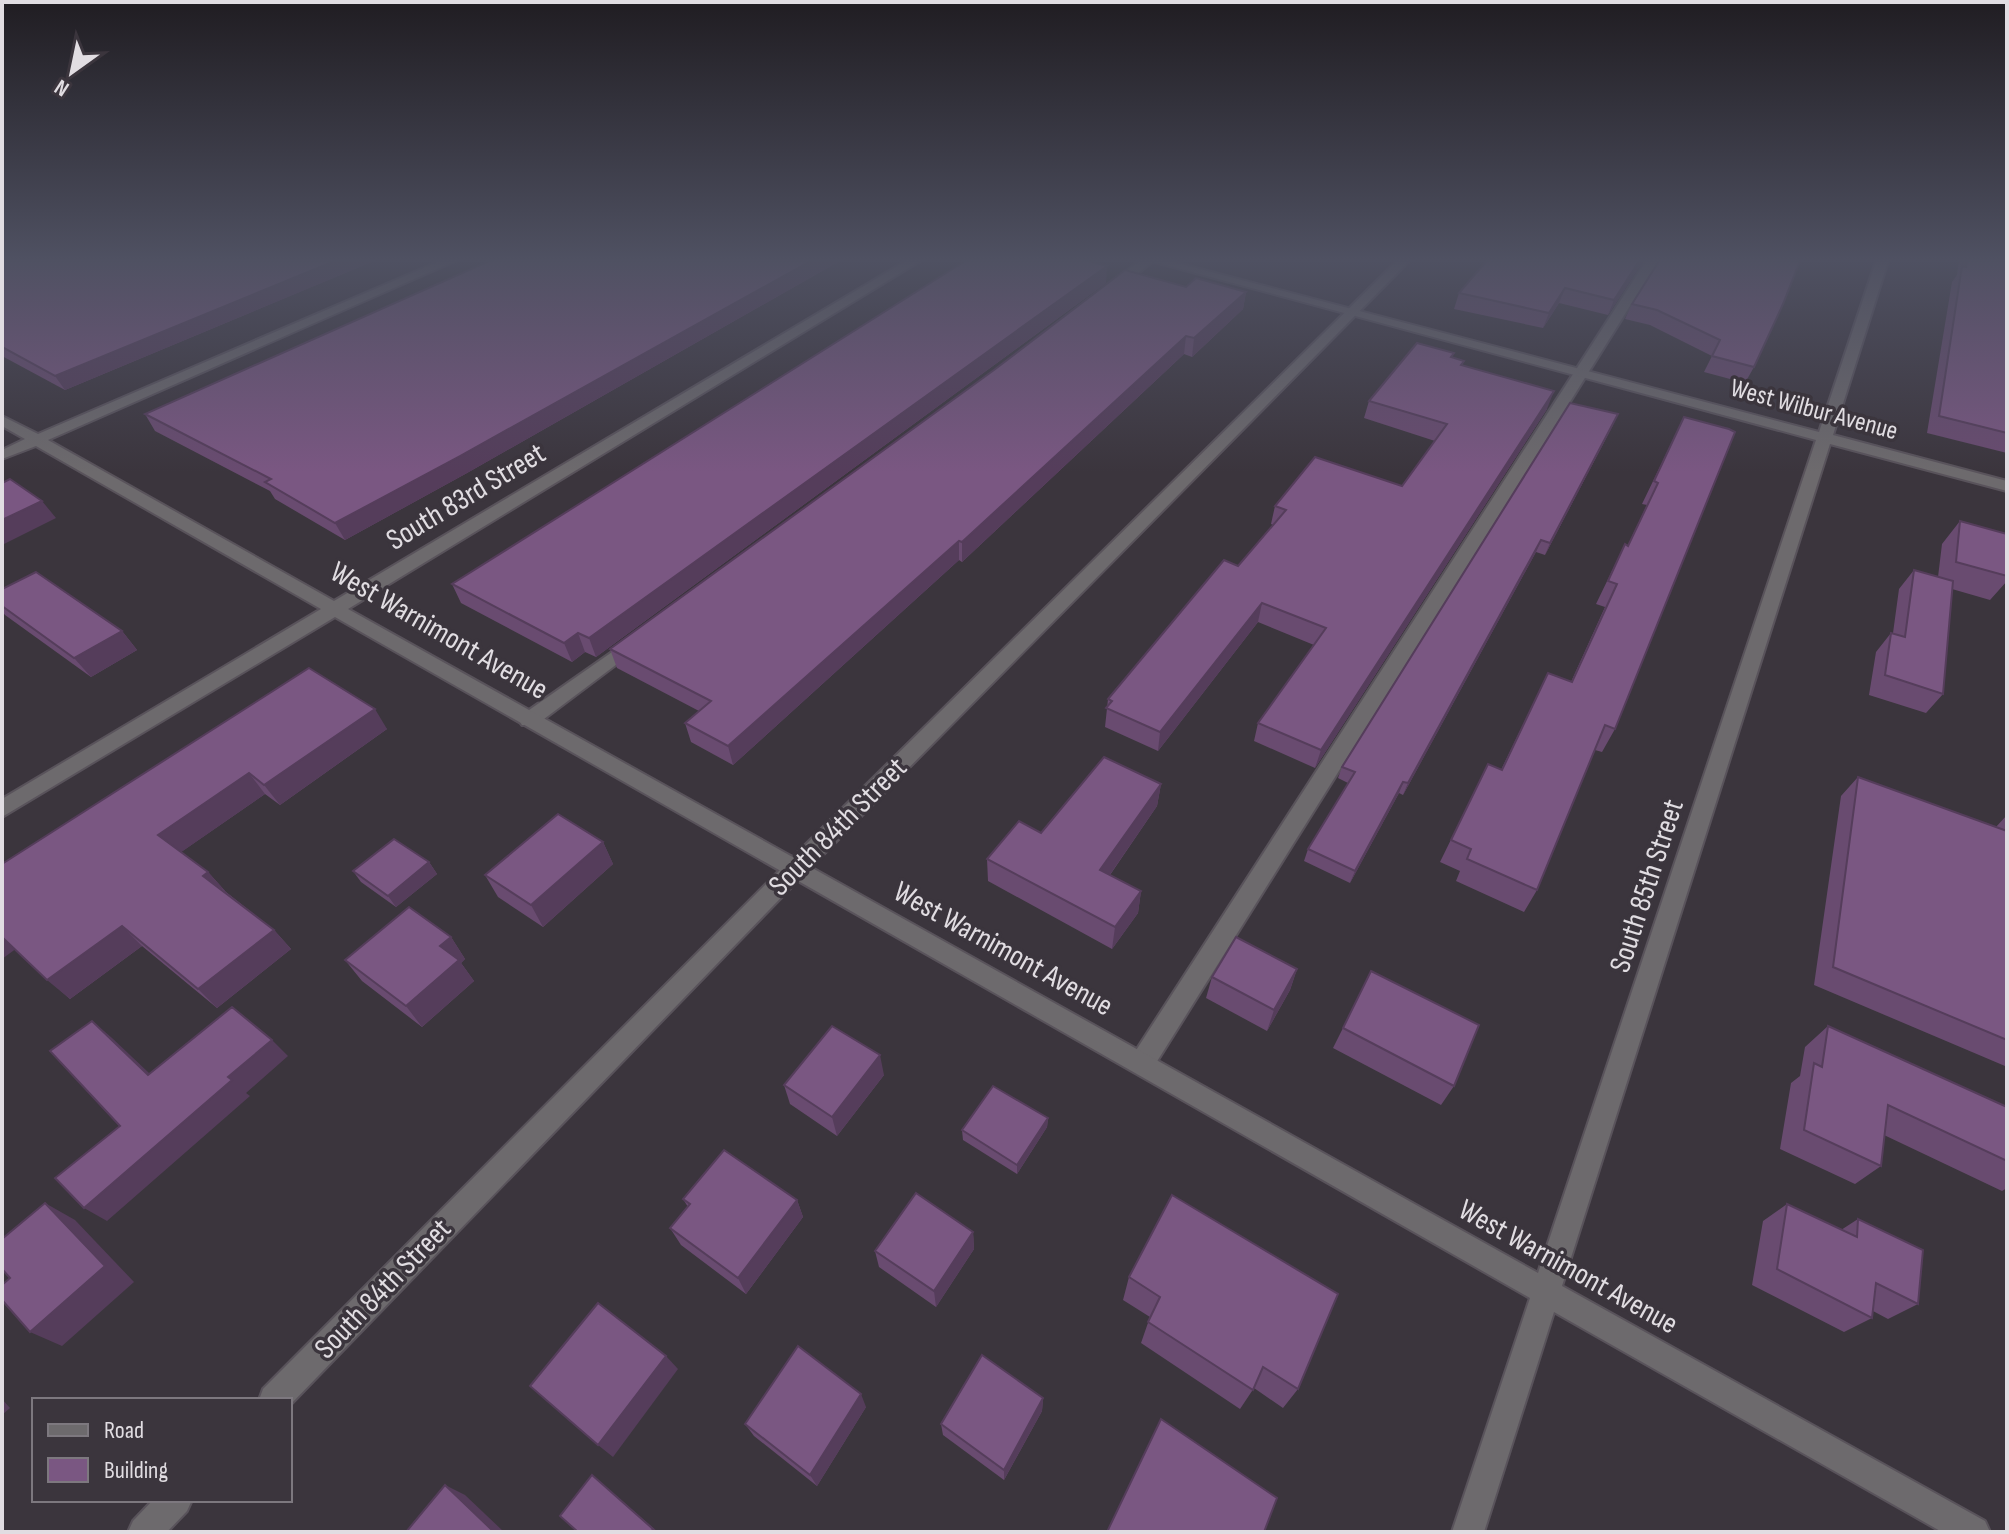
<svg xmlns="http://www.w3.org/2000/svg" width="2009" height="1534" font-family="'Sofia Sans Condensed',sans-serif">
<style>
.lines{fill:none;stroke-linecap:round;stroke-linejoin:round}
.service-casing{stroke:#59535b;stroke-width:4}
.minor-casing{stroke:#59535b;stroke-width:4}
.tertiary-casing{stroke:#59535b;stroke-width:4}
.service{fill:#6d6a6d;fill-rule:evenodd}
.minor{fill:#6d6a6d;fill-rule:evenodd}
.tertiary{fill:#6d6a6d;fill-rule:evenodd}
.wall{fill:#694b70}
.shaded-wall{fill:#553d5b}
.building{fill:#7a5782;stroke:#553d5b;stroke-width:2}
.labels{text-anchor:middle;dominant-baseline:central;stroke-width:7;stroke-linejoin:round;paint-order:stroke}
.far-street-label{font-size:26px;fill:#e1dde2;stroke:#3b353d}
.street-label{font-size:30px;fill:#e1dde2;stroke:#3b353d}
</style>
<rect width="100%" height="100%" fill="#3b353d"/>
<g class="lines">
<defs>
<g id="service">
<path d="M1144 258 1156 259 1114 292H1106V286Z"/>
<path d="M1648 258H1660L1151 1071 1142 1074 1133 1071 1130 1063 1133 1055Z"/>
<path d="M635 636 641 638 644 642 641 646 536 725H522L519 720 522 715Z"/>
</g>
<path id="minor" d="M447 258H462L48 440 334 601 911 258H925L348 609 1538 1273 1816 440 1140 258H1158L1819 432 1877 258H1889L1833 435 2007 481V491L1830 444 1562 1286 1985 1521 1990 1532H1942L1554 1312 1484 1532H1452L1530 1298 335 617 2 817V799L321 609 36 446 2 459V450L25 439 2 426V416L38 434Z"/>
<g id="tertiary">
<path d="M1400 258H1412L802 876 290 1405V1400H259L263 1389 786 864Z"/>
<path d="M153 1500H192L187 1511 167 1532H128L133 1521Z"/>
</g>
</defs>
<use href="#service" class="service-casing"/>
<use href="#minor" class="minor-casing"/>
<use href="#tertiary" class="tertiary-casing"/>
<use href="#service" class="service"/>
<use href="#minor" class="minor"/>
<use href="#tertiary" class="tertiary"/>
</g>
<g class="wall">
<path d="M2 258H381L65 390 2 356Z"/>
<path d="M496 258H845L467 473 345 540 275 499 270 491 155 431 145 414Z"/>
<path d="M1489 258H1645L1608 315 1559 303 1543 328 1454 309 1459 293Z"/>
<path d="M1661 258 1754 367 1745 383 1704 372 1712 356 1650 325 1625 319 1632 304Z"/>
<path d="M1959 258H2007V453L1927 433 1952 282 1957 275Z"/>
<path d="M1106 283 596 657 585 652 572 662 461 603 452 584Z"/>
<path d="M1186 287 1246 292 1243 309 1192 357 1184 354 962 562 959 560 733 765 691 742 685 723 699 711 617 668 610 649Z"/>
<path d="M1452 357 1464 361 1462 366 1547 409 1315 768 1254 741 1258 723 1314 645 1258 622 1158 751 1105 727 1108 699 1238 566 1273 525 1271 524 1275 506 1402 486 1435 441 1364 418 1369 401Z"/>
<path d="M1684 417 1615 729 1602 752 1595 750 1537 890 1524 912 1456 881 1460 871 1440 862 1488 764 1501 770 1548 673 1571 682 1605 607 1596 604 1625 544 1628 545 1647 505 1642 504Z"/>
<path d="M1613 425 1545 555 1536 552 1403 795 1399 793 1350 883 1304 861 1308 849 1348 783 1338 778 1342 767Z"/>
<path d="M1960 521 2007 576V581L1990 600 1952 589 1943 694 1926 713 1869 695 1876 652 1891 633H1893L1899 589 1914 570 1938 577 1942 544Z"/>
<path d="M2 589 122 631 137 650 91 677 5 615 2 611Z"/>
<path d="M309 668 387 729 280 805 265 794 181 852 208 872 226 892 274 930 291 949 217 1008 142 946 70 999 15 950Z"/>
<path d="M1858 777 1996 827 2007 815V1065L2005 1066 1814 985 1841 796Z"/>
<path d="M1161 784 1157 806 1110 875 1141 891 1138 913 1112 949 988 881 987 859 1041 833Z"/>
<path d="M603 842 613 864 543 927 498 897 485 875Z"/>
<path d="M429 862 437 874 396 907 361 882 353 871Z"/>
<path d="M451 937 465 959 461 963 474 981 422 1027 362 981 345 960Z"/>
<path d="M1297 969 1290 990 1267 1031 1206 998 1212 977Z"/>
<path d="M1828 1026 2007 1107V1188L2002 1191 1884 1135 1881 1166 1855 1184 1780 1149 1791 1083 1800 1076 1805 1047Z"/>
<path d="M1343 1028 1454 1086 1441 1105 1333 1048Z"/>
<path d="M884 1075 837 1136 790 1104 784 1085Z"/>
<path d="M1048 1118 1047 1127 1017 1174 963 1140 962 1130Z"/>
<path d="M683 1199 797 1200 803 1217 746 1294 681 1245 670 1228 688 1207Z"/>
<path d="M1787 1204 1841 1230 1858 1219 1918 1304 1888 1319 1873 1311 1872 1318 1844 1332 1752 1285 1763 1221Z"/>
<path d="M973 1232 974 1249 936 1307 879 1267 875 1251Z"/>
<path d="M1129 1277 1298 1389 1283 1408 1254 1388 1240 1409 1141 1343 1150 1317 1123 1300Z"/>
<path d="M1043 1398 1042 1411 1004 1480 943 1435 941 1424Z"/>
<path d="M866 1407 817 1486 754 1436 745 1424Z"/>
</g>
<g class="shaded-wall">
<path d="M342 258H381L65 390 55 376Z"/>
<path d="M816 258H845L467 473 345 540 335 523Z"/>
<path d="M1641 258H1645L1608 315 1614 300Z"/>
<path d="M1107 266 1106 283 596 657 589 638Z"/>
<path d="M1565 288 1559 303 1543 328 1549 313Z"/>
<path d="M1246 292 1243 309 1192 357 1194 338Z"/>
<path d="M1186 336 1184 354 962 562V542Z"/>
<path d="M1554 391 1547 409 1315 768 1321 750Z"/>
<path d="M1618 414 1613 425 1545 555 1550 543Z"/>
<path d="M42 501 56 518 2 545V520Z"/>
<path d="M1541 540 1536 552 1403 795 1408 783Z"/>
<path d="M959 541V560L733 765 728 746Z"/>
<path d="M1262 603 1258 622 1158 751 1160 732Z"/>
<path d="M122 631 137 650 91 677 74 658Z"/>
<path d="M578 633 585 652 572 662 564 643Z"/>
<path d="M375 709 387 729 280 805 264 785Z"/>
<path d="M249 773 265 794 177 855 158 835Z"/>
<path d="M1403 782 1399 793 1350 883 1355 871Z"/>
<path d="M1161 784 1157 806 1098 892 1100 870Z"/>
<path d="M603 842 613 864 543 927 531 905Z"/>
<path d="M429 862 437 874 396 907 388 896Z"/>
<path d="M208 872 226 892 203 876Z"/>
<path d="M1141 891 1138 913 1112 949 1115 927Z"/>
<path d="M122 926 142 946 70 999 47 980Z"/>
<path d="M274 930 291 949 217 1008 198 989Z"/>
<path d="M2 936 17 948 2 959Z"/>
<path d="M451 937 465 959 461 963 474 981 422 1027 406 1006 440 946Z"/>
<path d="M1297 969 1290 990 1267 1031 1274 1010Z"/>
<path d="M92 1021 112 1038 168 1091 148 1075Z"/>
<path d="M272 1040 288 1056 246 1093 250 1096 107 1221 84 1208 228 1077Z"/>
<path d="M880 1055 884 1075 837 1136 832 1117Z"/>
<path d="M1048 1118 1047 1127 1017 1174V1165Z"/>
<path d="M797 1200 803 1217 746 1294 738 1278Z"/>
<path d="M45 1203 75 1220 134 1282 62 1346 30 1332Z"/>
<path d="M973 1232 974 1249 936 1307 934 1291Z"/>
<path d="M666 1356 678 1369 613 1457 598 1445Z"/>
<path d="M861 1394 866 1407 817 1486 810 1475Z"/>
<path d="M1043 1398 1042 1411 1004 1480V1470Z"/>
<path d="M2 1399 10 1408 2 1415Z"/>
<path d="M592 1475 599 1481 658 1532H651Z"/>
<path d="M445 1485 465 1495 504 1532H494Z"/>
</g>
<g class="building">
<path d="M2 258H342L55 376 2 347Z"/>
<path d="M496 258H816L460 456 335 523 265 482 271 479 145 414Z"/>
<path d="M970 258H1077L1107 266 589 638 578 633 564 643 452 584Z"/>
<path d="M1489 258H1641L1614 300 1565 288 1549 313 1459 293Z"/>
<path d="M1661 258H1801L1783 304 1754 367 1712 356 1720 340 1657 310 1632 304Z"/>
<path d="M1967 258H2007V433L1939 416 1962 266 1966 267Z"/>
<path d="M1125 270 1186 287 1196 278 1246 292 1194 338 1186 336 962 542 959 541 728 746 685 723 711 701 610 649 994 370Z"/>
<path d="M1417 343 1454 353 1451 357 1464 361 1461 365 1554 391 1321 750 1258 723 1326 628 1262 603 1160 732 1106 708 1112 701 1108 699 1224 560 1238 566 1286 510 1275 506 1315 457 1402 486 1447 424 1369 401Z"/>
<path d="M1570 403 1618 414 1550 543 1541 540 1408 783 1403 782 1355 871 1308 849 1355 772 1342 767Z"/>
<path d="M1684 417 1729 429 1735 432 1615 729 1605 725 1537 890 1467 859 1471 849 1451 840 1488 764 1502 770 1548 673 1572 682 1617 584 1608 581 1625 544 1628 546 1658 483 1654 481Z"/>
<path d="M10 479 42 501 2 520V483Z"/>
<path d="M1960 521 2007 534V576L1956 562Z"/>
<path d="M1914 570 1953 581 1943 694 1885 675 1891 633 1905 637Z"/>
<path d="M36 572 122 631 74 658 2 606V589Z"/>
<path d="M309 668 375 709 264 785 249 773 158 835 208 872 203 876 274 930 198 989 122 926 47 980 2 937V864Z"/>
<path d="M1104 757 1161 784 1100 870 1141 891 1115 927 987 859 1019 821 1041 833Z"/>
<path d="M1858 777 2007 831V1040L1833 967Z"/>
<path d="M558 814 603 842 531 905 485 875Z"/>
<path d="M394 839 429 862 388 896 353 871Z"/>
<path d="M409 907 451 937 440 946 459 960 406 1006 345 960Z"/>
<path d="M1236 937 1297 969 1274 1010 1212 977Z"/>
<path d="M1371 971 1479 1025 1454 1086 1343 1028Z"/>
<path d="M232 1007 272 1040 228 1077 232 1080 84 1208 55 1178 120 1126 50 1051 92 1021 148 1075Z"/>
<path d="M832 1026 880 1055 832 1117 784 1085Z"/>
<path d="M1828 1026 2007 1107V1161L1888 1105 1881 1166 1804 1130 1814 1063 1822 1067Z"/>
<path d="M993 1086 1048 1118 1017 1165 962 1130Z"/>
<path d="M724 1150 797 1200 738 1278 670 1228 690 1204 683 1199Z"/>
<path d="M916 1193 973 1232 934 1291 875 1251Z"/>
<path d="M1172 1195 1338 1294 1298 1389 1263 1367 1253 1390 1148 1322 1160 1297 1129 1277Z"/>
<path d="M45 1203 105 1266 30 1332 2 1300V1285L10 1278 2 1269V1239Z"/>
<path d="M1787 1204 1857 1237 1858 1219 1923 1250 1918 1304 1876 1283 1872 1318 1777 1269Z"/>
<path d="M598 1303 666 1356 598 1445 530 1386Z"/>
<path d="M798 1346 861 1394 810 1475 745 1424Z"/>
<path d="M982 1355 1043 1398 1004 1470 941 1424Z"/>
<path d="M1161 1419 1277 1498 1264 1532H1107Z"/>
<path d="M592 1475 653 1529 651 1532H578L560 1516Z"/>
<path d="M445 1485 494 1532H406Z"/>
</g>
<linearGradient id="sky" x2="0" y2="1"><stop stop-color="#201d22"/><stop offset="0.55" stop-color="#4f5162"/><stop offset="1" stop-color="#4f5162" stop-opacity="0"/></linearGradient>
<rect width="2009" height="472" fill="url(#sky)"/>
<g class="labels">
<g class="far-street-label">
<text transform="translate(1814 410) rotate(15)">West Wilbur Avenue</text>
</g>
<g class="street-label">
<text transform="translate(466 497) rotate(-31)">South 83rd Street</text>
<text transform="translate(439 631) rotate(30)">West Warnimont Avenue</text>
<text transform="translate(838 827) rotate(-45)">South 84th Street</text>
<text transform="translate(1647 886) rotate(-72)">South 85th Street</text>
<text transform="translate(1003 949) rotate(29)">West Warnimont Avenue</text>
<text transform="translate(1568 1267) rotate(29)">West Warnimont Avenue</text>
<text transform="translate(383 1289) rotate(-46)">South 84th Street</text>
</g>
</g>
<rect width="2009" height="1534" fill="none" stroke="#e1dde2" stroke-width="8"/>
<rect x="32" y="1398" width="260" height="104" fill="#3b353d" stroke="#7d787f" stroke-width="2"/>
<rect x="48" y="1424" width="40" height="12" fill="#6d6a6d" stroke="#7d787f" stroke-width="2"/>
<text x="104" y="1438" font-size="24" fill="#e1dde2">Road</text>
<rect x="48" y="1458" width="40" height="24" fill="#7a5782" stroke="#7d787f" stroke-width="2"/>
<text x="104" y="1478" font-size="24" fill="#e1dde2">Building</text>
<g transform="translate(72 72) rotate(213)" stroke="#3b353d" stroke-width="6" paint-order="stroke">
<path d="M0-6L14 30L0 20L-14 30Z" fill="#e1dde2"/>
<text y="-12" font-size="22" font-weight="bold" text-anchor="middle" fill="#e1dde2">N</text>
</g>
</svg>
